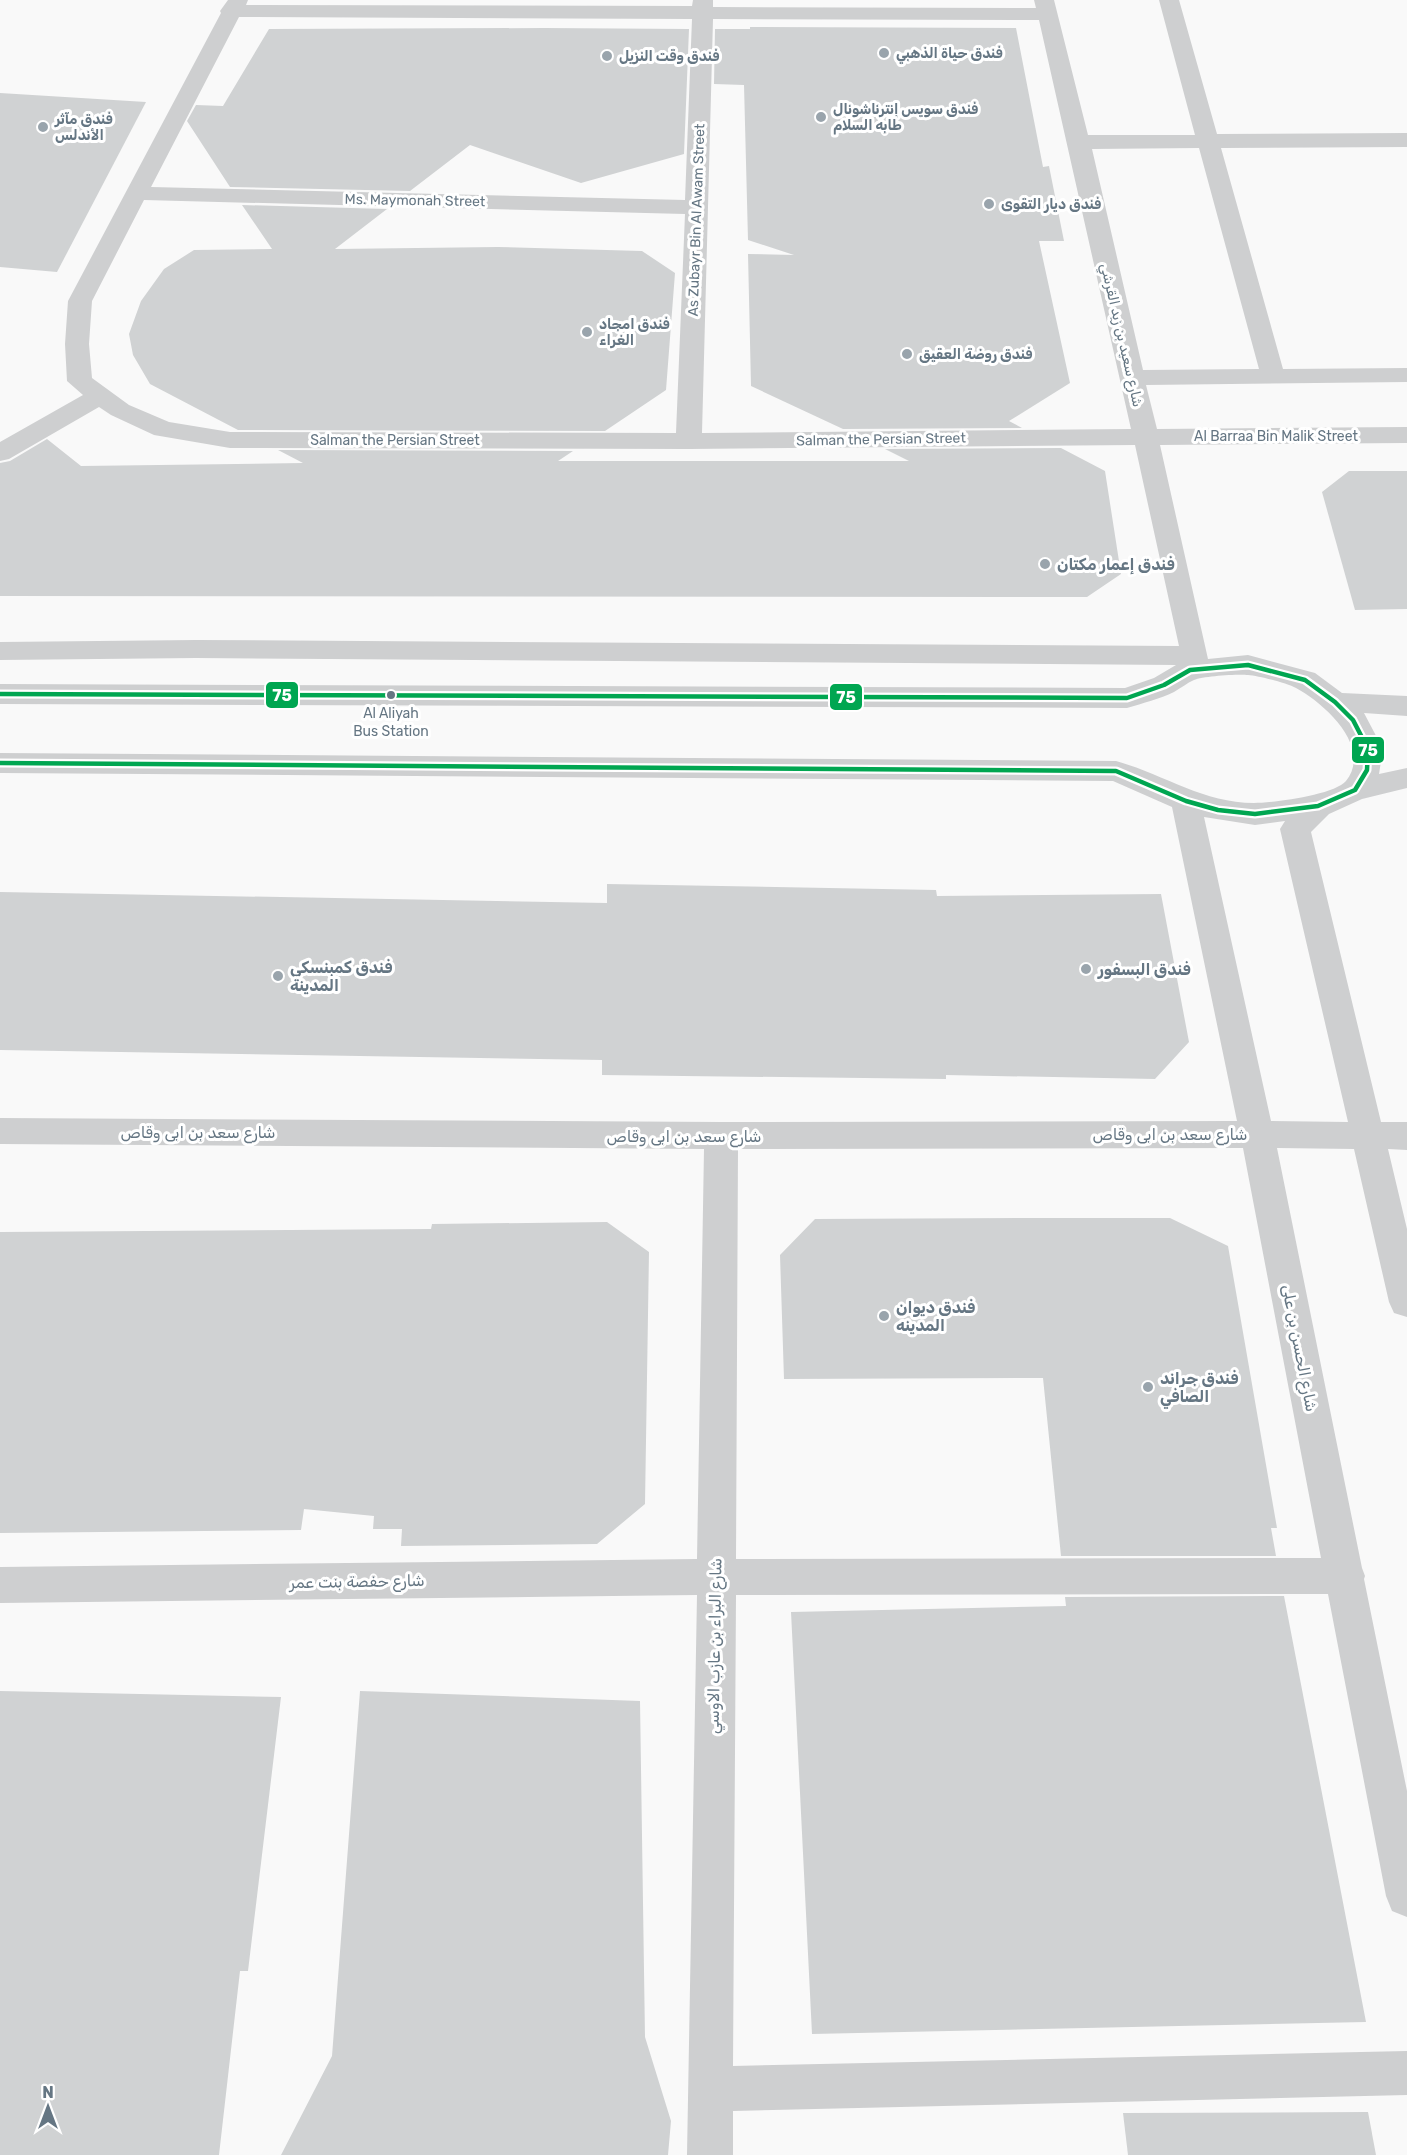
<svg xmlns="http://www.w3.org/2000/svg" width="1407" height="2155" viewBox="0 0 1407 2155" font-family="Rubik,Cairo,sans-serif">
	<rect width="100%" height="100%" fill="#f9f9f9"/>
	<g fill="#d0d2d3">
		<path d="M750 27 1016 28 1043 167 1049 166 1064 241H1039L1070 383 1009 421 1022 428 843 429 751 386 748 254 794 255 748 240 744 85 714 84 715 29H750Z"/>
		<path d="M544 28 689 29 684 154 581 183 470 145 410 191 230 187 187 121 196 105 223 106 269 29Z"/>
		<path d="M0 93 146 102 57 272 0 267Z"/>
		<path d="M242 205 387 209 335 249 498 247 642 251 675 273 666 390 605 431 238 430 150 384 133 355 129 334 141 301 164 269 194 250 272 249Z"/>
		<path d="M47 439 81 466 303 463 278 450 573 451 558 461H909L885 449 1061 448 1105 471 1121 574 1087 597 0 596V463L10 461Z"/>
		<path d="M1349 471H1407V609L1355 610 1322 492Z"/>
		<path d="M607 884 936 890 937 896 1161 894 1189 1042 1155 1079 946 1075V1079L602 1075V1060L0 1050V892L607 903Z"/>
		<path d="M1027 1218H1170L1228 1246 1277 1528H1271L1276 1556H1061L1043 1378 784 1379 780 1255 815 1219Z"/>
		<path d="M607 1222 649 1252 645 1504 597 1544 401 1546 402 1529H373L374 1516 304 1509 301 1530 0 1533V1232L431 1229 432 1224Z"/>
		<path d="M1284 1596 1366 2022 812 2034 791 1612 1066 1606 1065 1597Z"/>
		<path d="M0 1691 281 1697 248 1971H240L219 2155H0Z"/>
		<path d="M360 1691 640 1701 645 2037 671 2121 668 2155H281L332 2056Z"/>
		<path d="M1368 2112 1376 2155H1128L1123 2113Z"/>
	</g>
	<g fill="none" stroke-linecap="round" stroke-linejoin="round">
		<path fill="#cecfd0" fill-rule="evenodd" d="M228 0H248L246 5 692 6 693 0H713V7L1036 8 1034 0H1054L1088 135H1195L1159 0H1179L1217 134 1407 133V147L1221 148 1283 369 1407 368V382L1146 385 1157 429 1407 427V443L1160 445 1208 659 1248 655 1315 673 1342 693 1407 696V716L1364 713 1383 749 1379 774 1407 768V788L1362 799 1329 814 1311 832 1381 1122H1407V1150L1388 1149 1407 1229V1317L1394 1313 1389 1302 1354 1149 1277 1148 1362 1568 1365 1576 1364 1579 1407 1791V1917L1392 1911 1386 1896 1328 1594 736 1595 733 2066 1407 2051V2095L733 2111V2155H687L697 1595 0 1603V1567L697 1559 704 1149 0 1144V1118L721 1122 1237 1121 1172 807 1113 781 0 773V753L1116 761C1163 774 1203 803 1254 803 1273 803 1334 795 1346 781 1373 747 1324 703 1296 688 1287 683 1259 676 1248 675 1238 674 1203 676 1194 680 1187 683 1181 688 1174 692 1160 699 1143 703 1127 708L0 704V684L1125 688 1154 678 1176 665 196 658 0 660V642L196 640 1179 646 1135 445 689 449 230 448 154 435 111 415 99 407 9 459 0 461V442L83 395 67 381 65 344 68 301 221 13 220 11ZM239 17 692 19 685 200 151 187ZM713 19 1039 20 1131 429 702 433ZM1199 148 1259 369 1143 370 1092 149ZM144 200 685 214 676 433 230 432 169 422 129 405 92 378 89 344 92 301ZM1204 817 1255 825 1285 821 1280 829 1348 1122 1271 1121ZM1243 1148 1321 1558 736 1559 738 1149Z"/>
		<defs>
			<path id="bus-1" d="M0 694 1127 698 1164 685 1190 670 1248 665 1305 680 1335 702 1353 720 1368 749 1367 770 1355 790 1318 806 1255 814 1218 810 1186 801 1116 771 0 763"/>
		</defs>
		<use href="#bus-1" stroke="#fff" stroke-width="9"/>
		<use href="#bus-1" stroke="#00a651" stroke-width="4.5"/>
	</g>
	<g fill="#99a4ac" stroke="#fff" stroke-width="2">
		<circle cx="884" cy="53" r="6"/>
		<circle cx="607" cy="56" r="6"/>
		<circle cx="821" cy="117" r="6"/>
		<circle cx="43" cy="127" r="6"/>
		<circle cx="989" cy="204" r="6"/>
		<circle cx="587" cy="332" r="6"/>
		<circle cx="907" cy="354" r="6"/>
		<circle cx="1045" cy="564" r="6"/>
		<circle cx="1086" cy="969" r="6"/>
		<circle cx="278" cy="976" r="6"/>
		<circle cx="884" cy="1316" r="6"/>
		<circle cx="1148" cy="1387" r="6"/>
	</g>
	<circle fill="#657683" stroke="#fff" stroke-width="2" cx="391" cy="695" r="5"/>
	<g text-anchor="middle" stroke-width="6" stroke-linejoin="round" paint-order="stroke">
		<g font-size="14" font-weight="bold" fill="#657683" stroke="#fff" text-anchor="start">
			<text x="896" y="58">فندق حياة الذهبي</text>
			<text x="619" y="61">فندق وقت النزيل</text>
			<text x="833" y="114">فندق سويس إنترناشونال<tspan x="833" dy="16">طابه السلام</tspan></text>
			<text x="55" y="124">فندق مآثر<tspan x="55" dy="16">الأندلس</tspan></text>
			<text x="1001" y="209">فندق ديار التقوى</text>
			<text x="599" y="329">فندق امجاد<tspan x="599" dy="16">الغراء</tspan></text>
			<text x="919" y="359">فندق روضة العقيق</text>
		</g>
		<g font-size="14" fill="#657683" stroke="#fff">
			<text transform="translate(415 200) rotate(1)" y="5">Ms. Maymonah Street</text>
			<text transform="translate(696 220) rotate(-88)" y="5">As Zubayr Bin Al Awam Street</text>
			<text transform="translate(1122 335) rotate(77)" y="5">شارع سعيد بن زيد القرشي</text>
			<text x="1276" y="441">Al Barraa Bin Malik Street</text>
			<text transform="translate(881 439) rotate(-1)" y="5">Salman the Persian Street</text>
			<text x="395" y="445">Salman the Persian Street</text>
		</g>
		<g font-size="14" fill="#657683" stroke="#fff">
			<text x="391" y="718">Al Aliyah<tspan x="391" dy="18">Bus Station</tspan></text>
		</g>
		<g font-size="16" font-weight="bold" fill="#657683" stroke="#fff" text-anchor="start">
			<text x="1057" y="570">فندق إعمار مكتان</text>
			<text x="290" y="973">فندق كمبنسكي<tspan x="290" dy="18">المدينة</tspan></text>
			<text x="1098" y="975">فندق البسفور</text>
			<text x="896" y="1313">فندق ديوان<tspan x="896" dy="18">المدينه</tspan></text>
			<text x="1160" y="1384">فندق جراند<tspan x="1160" dy="18">الصافي</tspan></text>
		</g>
		<g font-size="16" fill="#657683" stroke="#fff">
			<text x="198" y="1138">شارع سعد بن ابى وقاص</text>
			<text x="1170" y="1140">شارع سعد بن ابى وقاص</text>
			<text x="684" y="1142">شارع سعد بن ابى وقاص</text>
			<text transform="translate(1300 1348) rotate(79)" y="6">شارع الحسن بن على</text>
			<text transform="translate(357 1581) rotate(-1)" y="6">شارع حفصة بنت عمر</text>
			<text transform="translate(714 1646) rotate(-89)" y="6">شارع البراء بن عازب الاوسي</text>
		</g>
	</g>
	<g stroke="#fff" stroke-width="2">
		<rect x="265" y="681" width="34" height="28" rx="6" fill="#00a651"/>
		<rect x="829" y="683" width="34" height="28" rx="6" fill="#00a651"/>
		<rect x="1351" y="736" width="34" height="28" rx="6" fill="#00a651"/>
	</g>
	<g font-size="16" text-anchor="middle" font-weight="bold" fill="#fff">
		<text x="282" y="701">75</text>
		<text x="846" y="703">75</text>
		<text x="1368" y="756">75</text>
	</g>
	<g transform="translate(48 2107)" stroke="#ffffff" stroke-width="4.5" paint-order="stroke">
	<path d="M0-4.5L10 22L0 15L-10 22Z" fill="#657683"/>
	<text y="-9" font-size="16" font-weight="bold" text-anchor="middle" fill="#657683">N</text>
	</g>
</svg>
